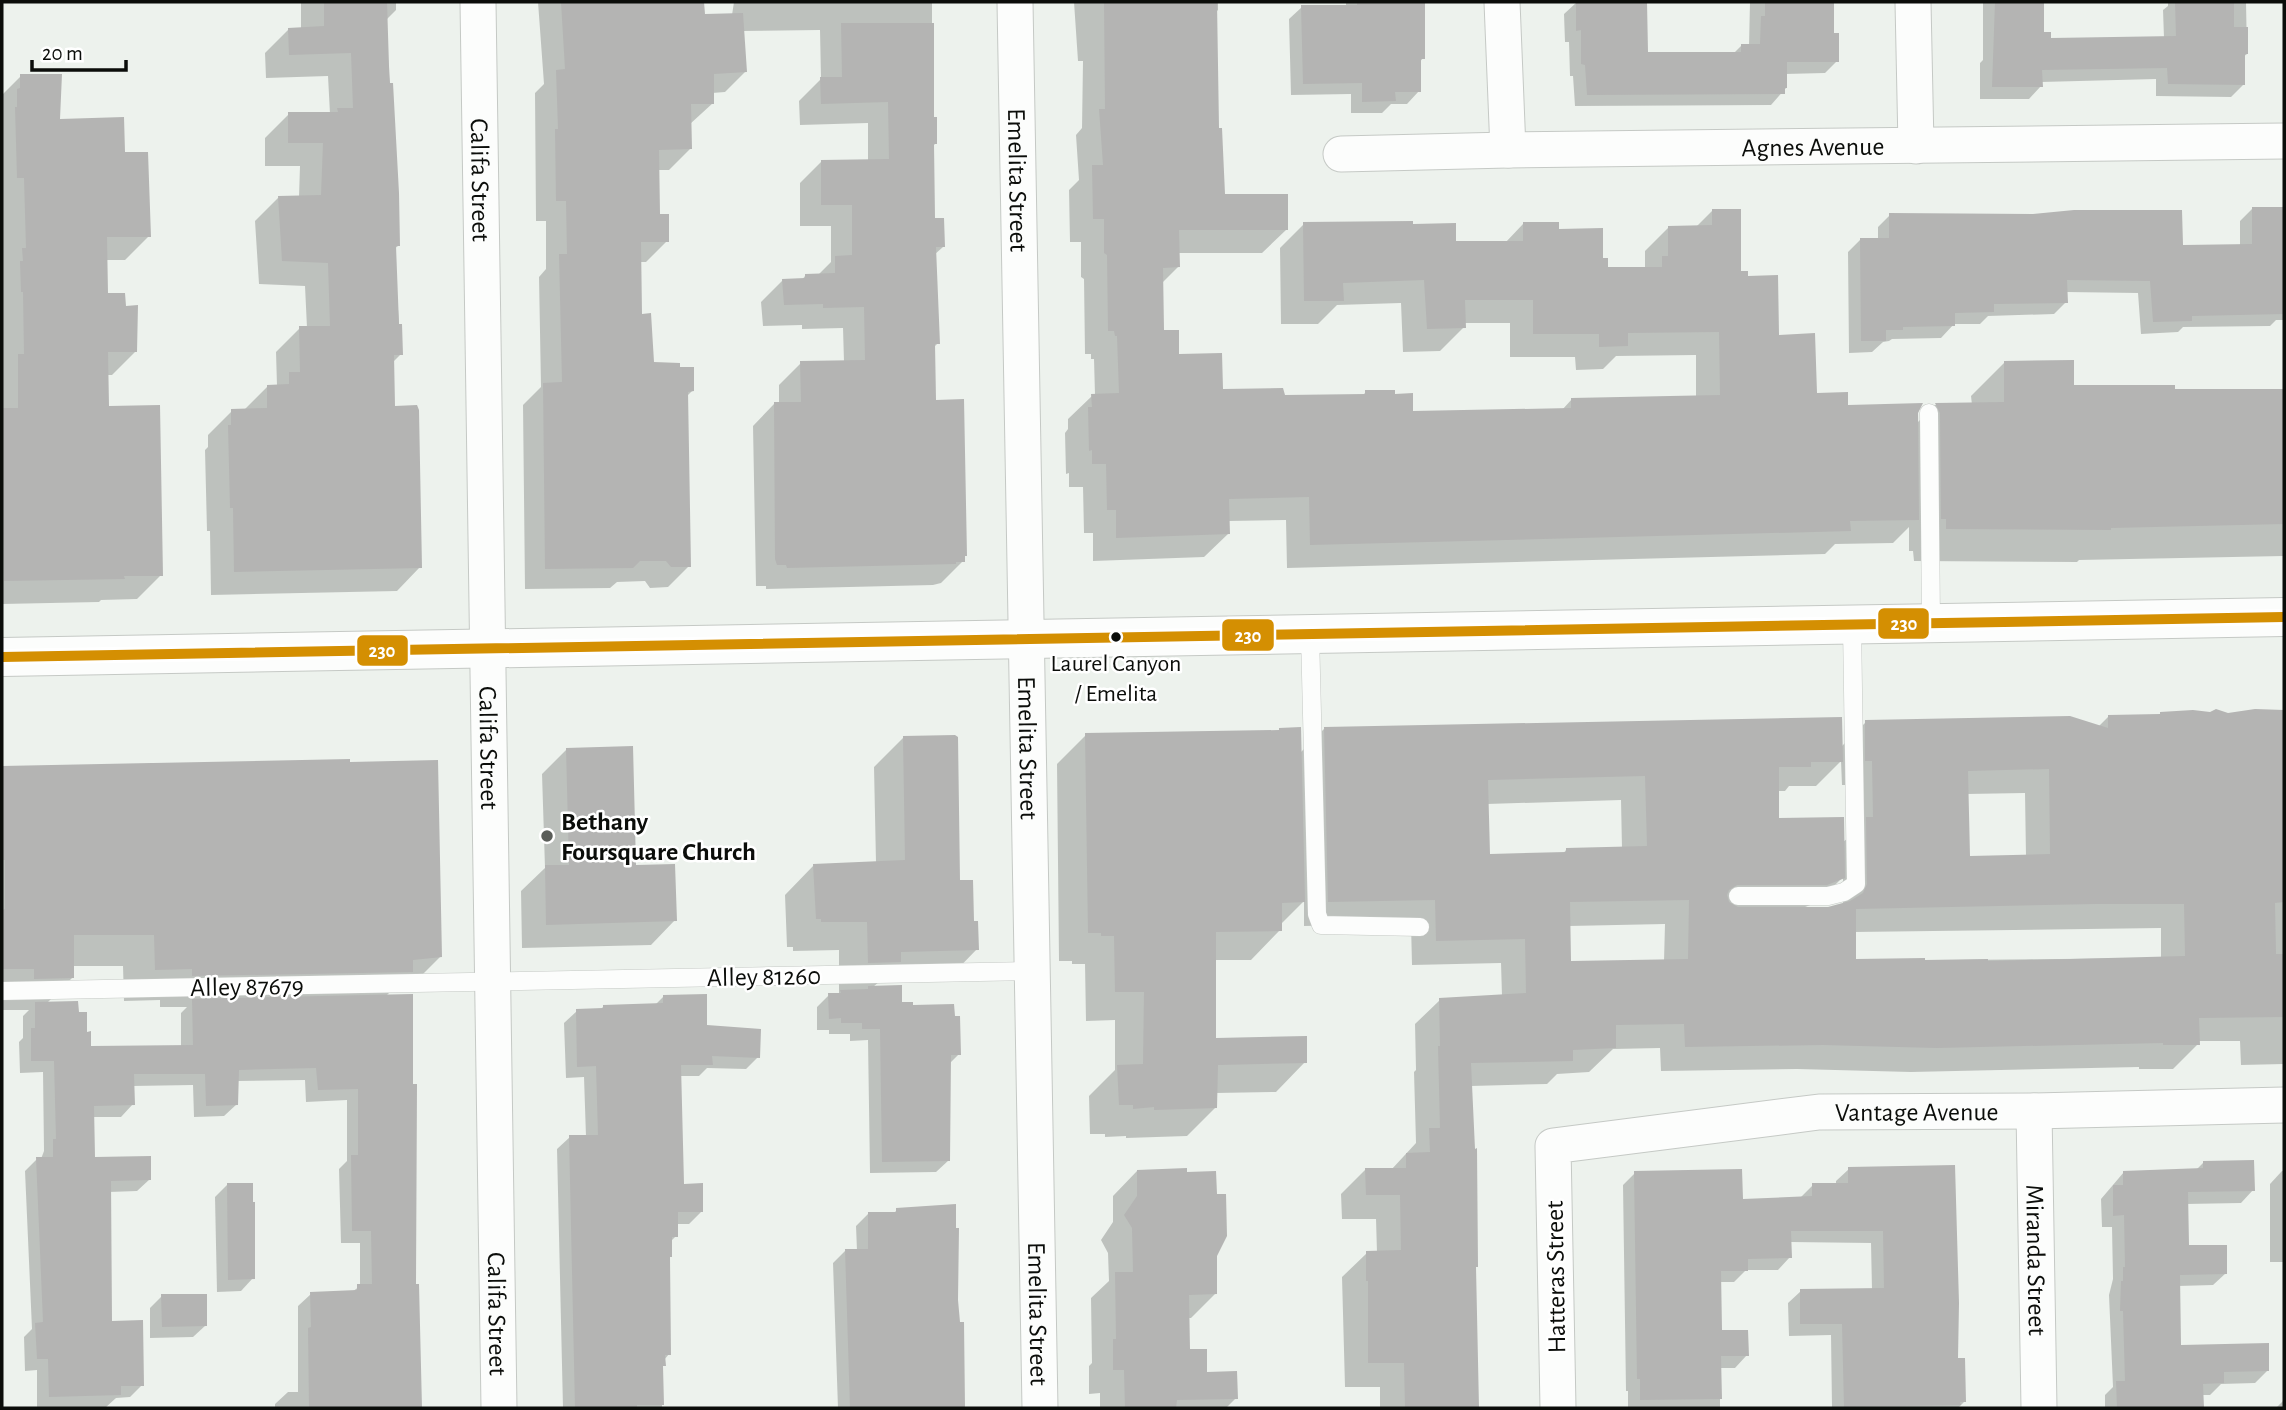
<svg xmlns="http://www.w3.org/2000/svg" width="2286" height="1410" viewBox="0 0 2286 1410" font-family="'Alegreya Sans',sans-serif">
	<rect width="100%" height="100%" fill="#edf2ed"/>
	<g fill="#0003" fill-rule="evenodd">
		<path d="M301 2H396V10L386 20 398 246 394 249 401 354 392 363 394 407 420 567 397 591 211 595 210 531H207L205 450 208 447V435L232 411H243L267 387 277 386 276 352 300 328H307L305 286 259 284 255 221 278 198 299 197 300 166H265V138L289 114H330L328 76 266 78 265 53 289 29H301Z"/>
		<path d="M538 2H625L626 17 732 15 734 2H932V119L936 143 932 147 934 220 943 247 934 255 938 343 933 348 934 401 963 561 941 583 933 585 766 589V586H756L753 426 774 404H779V385L801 363 844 362 843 328 802 329V325L763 326 761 302 783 280H802L805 276 818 275 831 262V226H800V183L821 162 868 161V123L800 125 799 101 821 79 820 30 742 31 746 71 725 92 712 93 713 103 690 124V149L669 170H658L659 216 667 241 646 262H639L640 316 652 364 692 391 687 396 689 566 668 587 650 588 645 581 617 582 610 588 525 589 523 405 541 387 539 277 546 269V221H536L535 93 544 84Z"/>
		<path d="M1074 2H1218V10L1215 13 1217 130 1223 196 1286 230 1262 253H1178V267L1162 283 1163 332 1177 356 1221 391 1284 397 1362 396 1366 392 1393 396 1411 412 1562 410 1572 399 1696 397V355L1616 356 1603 369 1576 370 1575 357H1510V323H1464V327L1440 351 1403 352 1401 303 1337 305 1318 324H1281L1280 248 1304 224 1411 226 1455 243H1505L1523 224 1557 230 1601 260 1607 269H1645V251L1668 228 1696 227 1712 211 1739 273 1777 336 1816 395 1847 407 1916 413V424L1935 405H1972L1971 396 2004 363 2073 387 2173 391H2284V556L2079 560 2077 562 1914 561 1913 551H1909V527L1893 543 1835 544 1825 554 1287 568 1286 520 1228 521V534L1204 557 1093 561V533H1084L1083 487H1069V473L1066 474 1065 433 1068 429V419L1092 396 1095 395 1094 359H1091V354H1085L1084 279 1081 277V242H1070L1069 190 1079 180 1076 135 1082 128 1083 61H1078Z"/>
		<path d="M1346 2H1419L1423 58 1419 63V91L1407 104H1391L1382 113H1351V94L1291 95 1289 19 1302 7H1346Z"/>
		<path d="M1577 2H1645L1646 54H1733L1741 46H1749L1750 2H1832L1833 34 1837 61 1825 73 1785 74 1786 88 1771 105 1575 106 1573 76H1570L1569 42H1565L1564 14Z"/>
		<path d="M1983 2H2042L2043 33 2049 40 2164 38 2163 10 2168 6V2H2246L2247 54 2243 57V85L2231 97 2156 96V79L2041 82V86L2029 99H1980V63L1983 60Z"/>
		<path d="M21 76 59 120 123 154 149 236 125 260H106L107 295 124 307 136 351 112 375H107V408L161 575 137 599 101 600 99 602 2 604V95Z"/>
		<path d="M2252 209H2284V320H2276L2270 326 2183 327 2178 332 2141 334 2138 293 2066 292V302L2054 314 1988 316 1980 324H1954L1941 338 1892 339 1889 341 1883 342 1872 352 1849 353 1848 252 1860 240H1878V227L1890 215 2181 247 2240 246V221Z"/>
		<path d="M2284 710V1064L2241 1065 2240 1041H2198V1044L2173 1069H2139V1067L1911 1072 1797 1069 1661 1071 1660 1048 1613 1049 1589 1072 1557 1074 1547 1084 1471 1086 1478 1408H1380V1387H1345L1342 1277 1367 1253H1377L1376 1219H1342L1341 1194 1366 1169 1391 1170 1416 1143 1414 1072 1416 1070 1415 1024 1440 1000 1502 996 1501 963 1412 965 1411 924 1304 926V901L1280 925V930L1251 960H1214V1040L1305 1062 1276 1092 1216 1093V1107L1187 1136 1126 1138V1136L1105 1137V1134H1090L1089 1096 1115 1070V1020L1086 1021 1085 964H1072V961H1059L1057 764 1086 735 1300 753 1324 729 1841 747 1866 722 2098 727 2108 717 2228 715 2255 711ZM1841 761 1842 785H1848L1849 837 1842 843 1778 820 1777 791H1785L1789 786H1816ZM2025 793 2026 857 1968 858 1967 794ZM1621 800 1622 849 1566 850 1563 854 1488 856 1487 804ZM1843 877V905L1828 909H1800L1818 902ZM1665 924 1664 961 1570 963 1569 926ZM2161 928V958L1855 961 1854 932Z"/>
		<path d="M903 738 958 882 972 923 977 949 948 979 880 981 873 987 901 1004 959 1054 949 1064V1160L936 1172 870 1173 868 1040 850 1041V1034H829V1030H817V1007L829 995 839 993V950L793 951V947H787L785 895 814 865 876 863 874 767Z"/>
		<path d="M567 749 635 867 675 920 651 945 522 948 521 891 545 868 542 774Z"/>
		<path d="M170 766 440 957 408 989 392 990 385 997 414 1286H418L421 1408H275V1404L288 1392H298V1306L311 1294 352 1292 360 1286V1243H341L339 1169 347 1161V1100L306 1102 305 1080 237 1081V1104L224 1116 194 1117 193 1085 132 1086 133 1104 121 1117H93L94 1159 150 1179 137 1191 109 1192 110 1323 142 1385 130 1397 116 1398 105 1408H37V1370L25 1371 24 1337 32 1329 25 1171 37 1159H41L44 1151 43 1072 20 1073 19 1042 23 1038V1016L29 1010H3L2 768ZM72 966H123L124 1001 160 1000V1007H187L181 1013V1047H90L77 1014 47 1003 73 977Z"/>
		<path d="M664 996 706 1027 758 1057 746 1069 707 1068 699 1076H680L682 1185 701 1212 689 1224H676V1236L670 1242 669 1354 664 1360 662 1367V1408H563L557 1149 570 1137H586L584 1077 566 1078 564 1023 577 1011 600 1010 604 1006 655 1005Z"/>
		<path d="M2203 1163 2253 1190 2241 1203 2186 1204 2187 1247 2226 1273 2213 1285 2178 1286 2179 1347 2268 1370 2255 1383 2221 1384 2210 1395H2202V1408H2105V1395L2113 1387 2109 1295 2113 1279 2112 1227H2102L2101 1199 2124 1172 2196 1170Z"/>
		<path d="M1849 1169 1956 1360 1964 1402 1958 1408H1832L1831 1335 1789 1336 1788 1303 1801 1291 1872 1290 1871 1243 1790 1242V1257L1778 1270H1746L1734 1282H1719L1720 1332 1747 1355 1735 1368H1720V1408H1628V1391H1626L1623 1185 1635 1173 1741 1201 1801 1197 1813 1185H1836V1181Z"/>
		<path d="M1137 1171 1215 1256V1294L1191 1318H1188V1351L1206 1373 1236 1398 1226 1408H1100V1393L1089 1394V1366L1092 1363 1091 1298 1109 1281 1108 1253 1101 1240 1113 1222V1196Z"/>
		<path d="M2282 1171H2284V1262H2270V1184Z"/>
		<path d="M227 1185 253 1278 241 1291 217 1292 215 1197Z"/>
		<path d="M897 1210 956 1300 963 1408H838L833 1263 845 1251H857L856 1226 868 1214H893Z"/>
		<path d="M162 1296 206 1325 193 1337 150 1338V1308Z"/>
		<path d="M2284 1400V1408H2276Z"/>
	</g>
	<g fill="#b4b4b3" fill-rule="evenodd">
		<path d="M324 2H387L389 66 390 83H393L399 193 400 246H396L399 324H402L403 355H394L395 406 417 405 419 410 422 568 234 572 233 508H230L228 425H231V409L267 408V385L289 384V372H300L299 326H330L328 263 282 261 278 196 321 195 323 143H288V112H338L337 108H353L351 53 289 55 288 28 324 26Z"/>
		<path d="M561 2H704L705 14 743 13 747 72 714 74V104H691L692 149 659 150 660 214H669V242H641L642 314 651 313 654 362 680 363V367H694V391L688 392 691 567H671L666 561H640L633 568 545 569 543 383 562 382 559 254H567L566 201H556L555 129H558L556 70 565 69Z"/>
		<path d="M1104 2H1217L1219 128H1222L1225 194H1288V230H1179L1180 267 1163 268 1164 330H1179V354L1222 353 1223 389 1283 388 1285 395 1365 394V390H1395V394L1413 393V411L1571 408V398L1720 395 1719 332 1628 333V346L1599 347V334H1533V300H1465L1466 328 1427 329 1424 280 1343 283 1344 301H1304L1303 222 1413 221V224L1456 223V241H1523V222H1559V229L1603 228V258H1608V267H1662V256H1668V226L1712 225V209H1741V271H1748V276L1778 275 1779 335 1815 333 1817 393 1848 392V405L1923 403 1918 413 1919 520 1850 521 1851 531 1310 545 1309 497 1229 499 1230 534 1116 538V510H1107L1106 464H1092V450L1089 451 1088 407H1092L1091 394 1119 393 1117 336H1115L1114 331H1108L1107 255 1104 253V219H1093L1092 165H1103L1099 109H1105Z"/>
		<path d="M1357 2H1425V59H1421V92H1395L1396 101 1362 102V83L1303 84 1301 5H1357Z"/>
		<path d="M1576 2H1647L1648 52H1741V44H1760L1761 16H1765V2H1834V33H1839V62H1787V88H1785V94L1587 95 1585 65 1581 64V30L1576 31Z"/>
		<path d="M1995 2H2044V32H2051V38L2176 36 2175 2H2234V27H2248V54H2245V85L2168 84 2167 68 2042 70 2043 87H1992Z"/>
		<path d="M841 23H934V117H937V144H934L935 218H944L945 247H936L940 344H935L936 400 964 399 967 556H965V562H956V564L787 568 786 565H777L775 559 774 402H801L800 361 865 360 864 307 823 308V304L784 305 782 279 805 278V274L835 273V256L852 255V205H821V160L889 159 888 102 821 104 820 77H842Z"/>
		<path d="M20 74H62L60 119 124 117 125 152H148L151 237H107L108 293H125L126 306 138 305 137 352H108L109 406 160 405 163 576H124L125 579 4 581 2 408H18V354H24L23 292H21L20 261H23L22 248H26L24 178H17L15 107H17V89L20 88Z"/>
		<path d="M2252 207H2284V314L2192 316V321L2153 322 2150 281 2067 280 2068 303 1994 304V312L1955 313V326L1903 327V330H1886V341H1861L1860 238H1889V213L2033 214 2074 210H2182L2183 245 2252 244Z"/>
		<path d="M2074 360V385H2175V389H2284V524L2111 528V530L1946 529V519H1941L1940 413 1935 403 2004 402V361Z"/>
		<path d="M2216 709 2228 713 2255 709 2284 710V902L2275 903 2276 954H2284V1017L2199 1018 2200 1045H2163V1043L1937 1048 1823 1045 1685 1047 1684 1024 1616 1025V1048L1573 1050V1061L1471 1063 1475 1149 1477 1148 1478 1267H1476L1479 1408H1405L1404 1363H1368V1281H1366V1251L1401 1250 1400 1195H1366L1365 1168H1406V1153L1430 1152 1429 1128H1440L1438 1046H1440L1439 998 1526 993 1525 939 1436 941 1435 900 1328 902 1324 727 1842 717 1843 762H1811V767H1779V818L1844 817 1845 878 1827 885H1737L1729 890 1727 895 1729 902 1738 907H1828L1850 901 1863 893 1867 884 1866 817H1873L1872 761H1865V720L2070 716 2108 728V715L2160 714V712L2193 710 2210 712ZM2049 769 2050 854 1970 856 1968 771ZM1645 776 1647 846 1566 848V852L1490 854 1488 780ZM1689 900 1688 959 1571 961 1570 902ZM2096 904H2184L2185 956 1988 961V959L1925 960V958L1856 959V909Z"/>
		<path d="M1301 727 1305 902 1282 903V931L1216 932V1038L1307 1036V1063L1218 1065 1217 1108 1154 1110V1107L1133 1109V1105H1119L1117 1065 1143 1064 1144 992H1115L1114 936H1101V933H1088L1085 733 1279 730V728Z"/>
		<path d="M955 735 958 737 960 880H973L974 921H978L979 950 901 952V962L868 963 867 922H821V919H816L813 864 905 860 903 736Z"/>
		<path d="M633 746 636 865 675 864 677 921 546 925 545 865H569L566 748Z"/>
		<path d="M350 759V762L438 760 442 957 413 960V972L192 976V969L155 970 154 935H74V978L34 979V969H2V910L5 909V860H2V766Z"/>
		<path d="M902 985V1002H913V1005L954 1004 955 1016H960L961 1055H951L950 1161 882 1162 880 1029H862V1023H841V1018L829 1019 828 993H841L840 990 868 989V986Z"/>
		<path d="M413 994V1084H417L416 1284H419L422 1408H309L308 1328 311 1327 310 1292 357 1290V1284H372L371 1231H352L351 1155H358V1089L318 1090 316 1068 239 1070 238 1105 206 1106 205 1074H134L135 1105 94 1106 95 1157 151 1156V1180L111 1181 112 1321 143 1320 144 1386H121V1395L49 1397 48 1359H37L35 1323 43 1322 36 1157H53V1139H56L54 1061H31V1028H35V1002L78 1001 79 1012H87V1032L91 1031V1046L193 1045 192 999Z"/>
		<path d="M707 994V1025L761 1029 760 1058 712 1056 713 1065H681L684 1184 703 1183V1212H678V1237H672V1257H670L671 1355H665L666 1366H663L664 1405H637V1408H575L569 1135H598L596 1066 577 1067 576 1009 603 1008V1005L663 1003V995Z"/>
		<path d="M2254 1160 2255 1191 2188 1192 2189 1245H2227V1274L2180 1275 2181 1345 2269 1343V1371L2224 1372V1383L2203 1384 2204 1408H2117L2116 1381H2125L2123 1311H2120L2121 1281H2123V1267H2125L2124 1215 2113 1216V1185H2123V1171L2203 1168V1161Z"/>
		<path d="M1955 1165 1959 1303 1958 1358H1965L1966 1402H1960L1961 1405 1844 1407 1842 1324H1800V1289L1884 1288 1883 1231H1791L1792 1258 1748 1259V1271H1721L1722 1330H1748L1749 1356H1721L1722 1399 1640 1400V1379H1637L1634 1171 1742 1169 1743 1199 1812 1196V1183H1848V1167Z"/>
		<path d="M1187 1168V1172L1216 1171 1217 1194H1226L1227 1236 1217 1256V1294L1189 1295 1190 1349H1207V1372L1237 1371 1238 1399 1177 1400 1176 1408H1125L1124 1370H1113V1339H1116L1115 1272H1133L1132 1228 1124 1215 1137 1196V1170Z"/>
		<path d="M227 1183H253V1202H255V1279L228 1280Z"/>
		<path d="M956 1204V1228H959L958 1300 960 1322H964L965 1408H850L845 1249H868V1212H896V1208Z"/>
		<path d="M161 1294H207V1326L162 1327Z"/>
	</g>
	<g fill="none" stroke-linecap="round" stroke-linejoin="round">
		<defs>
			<g id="lane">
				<path d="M1929 413 1931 623"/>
				<path d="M1310 634 1317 914 1321 925 1420 927"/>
				<path d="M1738 896H1828L1844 892 1856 884 1852 625"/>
				<path d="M2 991 1034 971"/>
			</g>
			<g id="street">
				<path id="s1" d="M478 2 499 1408"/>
				<path id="s2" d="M1015 2 1040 1408"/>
				<path d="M1502 2 1508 150"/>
				<path d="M1913 2 1916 146"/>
				<path id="s3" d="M1341 154 1508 150 2284 141"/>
				<path id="s4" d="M2034 1111 2039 1408"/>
				<path id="s5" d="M1558 1408 1553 1146 1819 1112 2034 1111 2284 1105"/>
			</g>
			<path id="primary" d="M2 657 2284 617"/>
		</defs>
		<use href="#lane" stroke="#c5c9c5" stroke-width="19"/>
		<use href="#street" stroke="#c5c9c5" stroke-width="37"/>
		<use href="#primary" stroke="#c5c9c5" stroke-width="40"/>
		<use href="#lane" stroke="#fcfdfc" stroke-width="18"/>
		<use href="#street" stroke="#fcfdfc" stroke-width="35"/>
		<use href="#primary" stroke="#fcfdfc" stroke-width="38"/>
		<defs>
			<path id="bus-1" d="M2 657 2284 617"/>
		</defs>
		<use href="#bus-1" stroke="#fff" stroke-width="16"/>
		<use href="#bus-1" stroke="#d48f02" stroke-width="10"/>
	</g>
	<circle fill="#0b0d0a" stroke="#fff" stroke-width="2.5" cx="1116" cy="637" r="6"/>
	<circle fill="#5a5d59" stroke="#fff" stroke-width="2.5" cx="547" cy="836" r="7"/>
	<g text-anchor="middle" stroke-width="5" stroke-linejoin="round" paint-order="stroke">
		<g font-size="24" fill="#0b0d0a" stroke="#fff">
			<text x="1116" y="671">Laurel Canyon<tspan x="1116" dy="30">/ Emelita</tspan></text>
		</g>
		<g font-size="26" fill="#0b0d0a" stroke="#fff">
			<text dy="9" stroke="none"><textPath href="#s3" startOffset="472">Agnes Avenue</textPath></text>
			<text dy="9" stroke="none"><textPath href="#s1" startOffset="178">Califa Street</textPath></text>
			<text dy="9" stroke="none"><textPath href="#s2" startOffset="178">Emelita Street</textPath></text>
			<text dy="9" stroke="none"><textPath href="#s1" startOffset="746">Califa Street</textPath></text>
			<text dy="9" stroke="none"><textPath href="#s2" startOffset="746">Emelita Street</textPath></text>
			<text transform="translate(764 976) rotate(-1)" y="9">Alley 81260</text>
			<text transform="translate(247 986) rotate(-1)" y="9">Alley 87679</text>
			<text dy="9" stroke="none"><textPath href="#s5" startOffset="628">Vantage Avenue</textPath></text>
			<text dy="9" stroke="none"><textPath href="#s4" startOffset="149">Miranda Street</textPath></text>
			<text transform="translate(1555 1277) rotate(-91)" y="9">Hatteras Street</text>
			<text dy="9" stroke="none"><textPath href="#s1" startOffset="1312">Califa Street</textPath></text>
			<text dy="9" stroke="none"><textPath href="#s2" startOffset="1312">Emelita Street</textPath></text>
		</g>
		<g font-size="26" font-weight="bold" fill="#0b0d0a" stroke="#fff" text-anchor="start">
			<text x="561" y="830">Bethany<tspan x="561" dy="30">Foursquare Church</tspan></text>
		</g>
	</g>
	<g stroke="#fff" stroke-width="2.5">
		<rect x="1877" y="607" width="53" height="33" rx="7" fill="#d48f02"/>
		<rect x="1221" y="618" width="54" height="34" rx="7" fill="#d48f02"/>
		<rect x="356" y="634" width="53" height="33" rx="7" fill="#d48f02"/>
	</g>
	<g font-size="19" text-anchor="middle" font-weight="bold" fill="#fff">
		<text x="1904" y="630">230</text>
		<text x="1248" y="642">230</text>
		<text x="382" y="657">230</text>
	</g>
	<rect width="2286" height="1410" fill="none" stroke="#0b0d0a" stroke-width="7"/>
	<path d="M32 60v10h94v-10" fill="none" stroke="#0b0d0a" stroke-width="3.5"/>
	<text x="42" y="60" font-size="21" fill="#0b0d0a" stroke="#ffffff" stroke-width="5" paint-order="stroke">20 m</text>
</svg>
